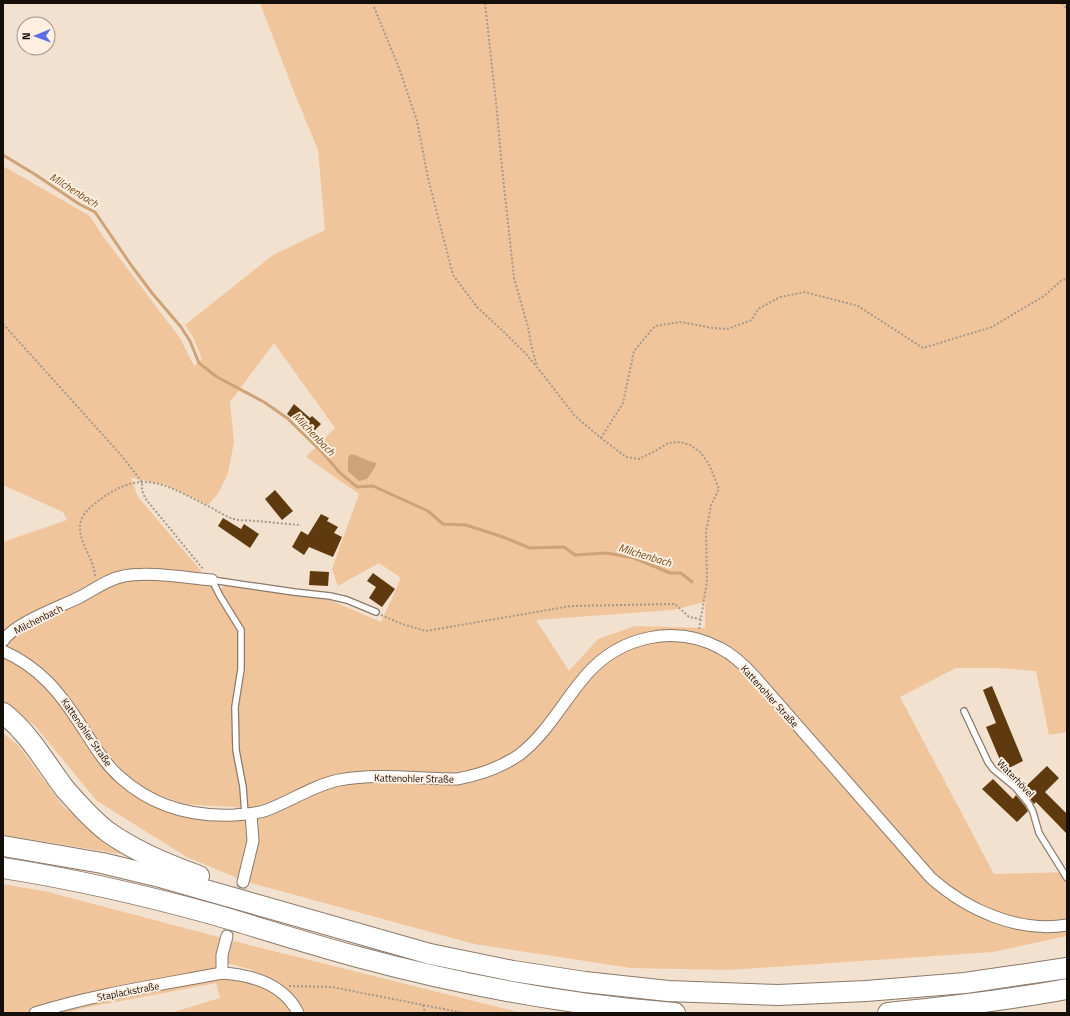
<svg xmlns="http://www.w3.org/2000/svg" width="1070" height="1016" viewBox="0 0 1070 1016" font-family="'Titillium Web',sans-serif">
	<rect width="100%" height="100%" fill="#f3e1cf"/>
	<g fill="#f0c59b" fill-rule="evenodd">
		<path d="M260 3H1067V732L1049 735 1036 671 997 668H956L900 697 994 874 1067 872V936L993 952 729 970 631 968 474 944 244 881 187 857 97 801 35 726 3 703V651C39 668 60 692 81 725 87 735 92 745 99 754 134 800 180 818 237 815V807L195 805 181 803 136 786 110 756 76 714 49 677 21 653 10 649C8 643 8 640 12 635 23 622 53 613 69 605 88 597 105 581 126 578 144 575 163 579 181 580 191 581 201 580 211 579L217 598 238 631V669L233 707V754L238 750 237 707 243 630 222 595 221 588 229 583 330 600 381 622 401 578 379 563 338 586 332 569 359 494 306 457 335 428 274 343 230 402 234 442 228 473 218 494 208 505 166 485 131 478 138 497 202 572 183 574 135 572 112 576 99 582 84 592 15 626 3 634V542L67 520 63 512 3 485V166L90 216 102 235 180 338 194 366 202 359 194 339 185 325 273 255 325 230 318 150 294 92ZM705 602V628L635 626 598 639 569 671 536 620 672 610Z"/>
		<path d="M3 733 18 745 64 807 127 855 3 835Z"/>
		<path d="M3 884 48 892 253 946 522 1013H301L296 998 250 969 218 961 216 969 57 1003 24 1013H3Z"/>
		<path d="M222 973 258 979 298 1013H170L220 998 216 983 84 1008 67 1013H35Z"/>
	</g>
	<path fill="#cea378" d="M351 454C360 456 366 461 376 463L375 467 367 479 359 481 348 471V458Z"/>
	<g fill="none" stroke-linecap="round" stroke-linejoin="round">
		<path stroke="#cea378" stroke-width="3" d="M3 155 36 175 79 204 95 212 131 265 152 293 181 327 190 341 199 363 217 377 264 402 287 418 324 454 339 472 357 487 373 486 428 511 443 524 466 525 503 537 530 548 564 547 575 555 607 553 634 558 670 573H681L692 582"/>
	</g>
	<g fill="#5f3a0e">
		<path d="M294 404 310 418 312 416 321 424 313 432 302 422 300 425 287 414Z"/>
		<path d="M275 490 293 511 282 520 265 499Z"/>
		<path d="M321 514 329 518 327 521 338 527 334 533 342 537 333 557 309 547 304 555 292 547 301 531 308 535Z"/>
		<path d="M223 518 241 529 244 524 259 534 250 548 218 526Z"/>
		<path d="M310 571 329 572 328 586 309 585Z"/>
		<path d="M373 573 395 589 382 607 369 598 376 587 367 581Z"/>
		<path d="M992 686 1023 761 1009 768 1004 758 1000 760 986 727 996 723 983 690Z"/>
		<path d="M1047 766 1059 778 1045 792 1067 814V834L1036 802 1034 804 1023 789Z"/>
		<path d="M993 779 1013 799 1016 795 1025 806 1028 811 1017 822 982 789Z"/>
	</g>
	<g fill="none" stroke-linecap="round" stroke-linejoin="round">
		<path stroke="#d2c1b1" stroke-width="11" stroke-dasharray="11 5.5" stroke-linecap="butt" d="M227 936 243 882"/>
		<defs>
			<g id="service">
				<path d="M212 580 220 596 241 630V669L235 707 236 750 243 787 245 814"/>
				<path d="M212 580 294 592 330 596 347 600 376 612"/>
				<path d="M964 711 988 762 993 769 1016 788 1029 804 1033 812 1039 833 1067 878"/>
			</g>
			<g id="minor">
				<path d="M3 641C14 623 60 607 80 597 94 590 107 579 124 576 148 571 187 578 212 580"/>
				<path d="M3 651C41 668 60 693 82 727 94 745 104 763 120 777 152 806 192 817 234 815 245 814 256 814 267 810 291 801 314 785 339 780 378 773 418 779 457 779 479 775 500 768 519 755 547 734 564 700 587 674 621 636 675 624 720 648 734 655 745 666 755 677L931 878C967 910 1018 933 1067 925"/>
				<path d="M243 882 253 841 251 814"/>
				<path d="M222 973V955L227 936"/>
				<path d="M35 1013C96 994 159 985 222 973 251 975 284 984 298 1013"/>
			</g>
			<g id="motorway">
				<path d="M3 713C30 734 45 763 65 789 78 804 92 820 108 832 136 852 168 865 199 876"/>
				<path d="M3 846 102 863 156 876 430 954 513 971 585 982 668 991 778 995 866 991 965 983 1067 968"/>
				<path d="M3 868C74 879 143 895 212 914 261 928 309 944 358 957 462 985 568 1005 675 1013"/>
				<path d="M888 1013C948 1007 1008 1000 1067 989"/>
			</g>
		</defs>
		<use href="#service" stroke="#8a7969" stroke-width="8"/>
		<use href="#minor" stroke="#8a7969" stroke-width="13"/>
		<use href="#motorway" stroke="#8a7969" stroke-width="22"/>
		<g stroke="#a6998b" stroke-width="2" stroke-dasharray="2 2" stroke-linecap="butt">
			<path d="M485 3 497 112 502 168 514 278 528 327 531 344 537 367 575 416 601 438 626 457 639 459 657 450 668 443 680 442 690 445 700 452 709 464 719 489 711 505 706 532 707 581 699 630"/>
			<path d="M1062 3 1067 9"/>
			<path d="M374 7 399 68 417 121 428 178 453 275 477 307 505 333 526 354 536 366"/>
			<path d="M3 324 121 455 142 482V490L145 498 203 569"/>
			<path d="M601 438 623 403 634 351 655 326 680 322 713 328 727 329 752 320 758 309 780 297 805 292 858 306 923 348 992 327 1044 296 1062 280 1067 279"/>
			<path d="M95 576C94 559 80 545 80 527 80 515 91 506 101 499 145 466 170 488 212 508 219 512 227 517 234 519 241 521 249 520 255 521 270 522 286 524 301 525"/>
			<path d="M381 615 402 624 426 631 571 606 675 604 689 617 700 619"/>
			<path d="M289 986 332 987 464 1013"/>
			<path d="M423 1005 425 1013"/>
		</g>
		<use href="#service" stroke="#fff" stroke-width="5.5"/>
		<use href="#minor" stroke="#fff" stroke-width="11"/>
		<use href="#motorway" stroke="#fff" stroke-width="20"/>
	</g>
	<g text-anchor="middle" stroke-width="4" stroke-linejoin="round" paint-order="stroke">
		<g font-size="10" fill="#140e08" stroke="#feefe0">
			<text transform="translate(38 619) rotate(-27)" y="4">Milchenbach</text>
			<text transform="translate(770 696) rotate(48)" y="4">Kattenohler Straße</text>
			<text transform="translate(87 732) rotate(55)" y="4">Kattenohler Straße</text>
			<text transform="translate(414 778) rotate(1)" y="4">Kattenohler Straße</text>
			<text transform="translate(1016 778) rotate(46)" y="4">Waterhövel</text>
			<text transform="translate(128 991) rotate(-11)" y="4">Staplackstraße</text>
		</g>
		<g font-size="11" font-style="italic" fill="#744a18" stroke="#feefe0">
			<text transform="translate(74 190) rotate(32)" y="4">Milchenbach</text>
			<text transform="translate(314 434) rotate(46)" y="4">Milchenbach</text>
			<text transform="translate(645 555) rotate(17)" y="4">Milchenbach</text>
		</g>
	</g>
	<rect width="1070" height="1016" fill="none" stroke="#140e08" stroke-width="8"/>
	<g transform="translate(36 36) rotate(269)"><circle r="19" fill="#feefe0" stroke="#a0958a"/>
	<path d="M0-3L7 15L0 10L-7 15Z" fill="#5b6ee5"/>
	<text y="-6" font-size="11" font-weight="bold" text-anchor="middle" fill="#140e08">N</text>
	</g>
</svg>
